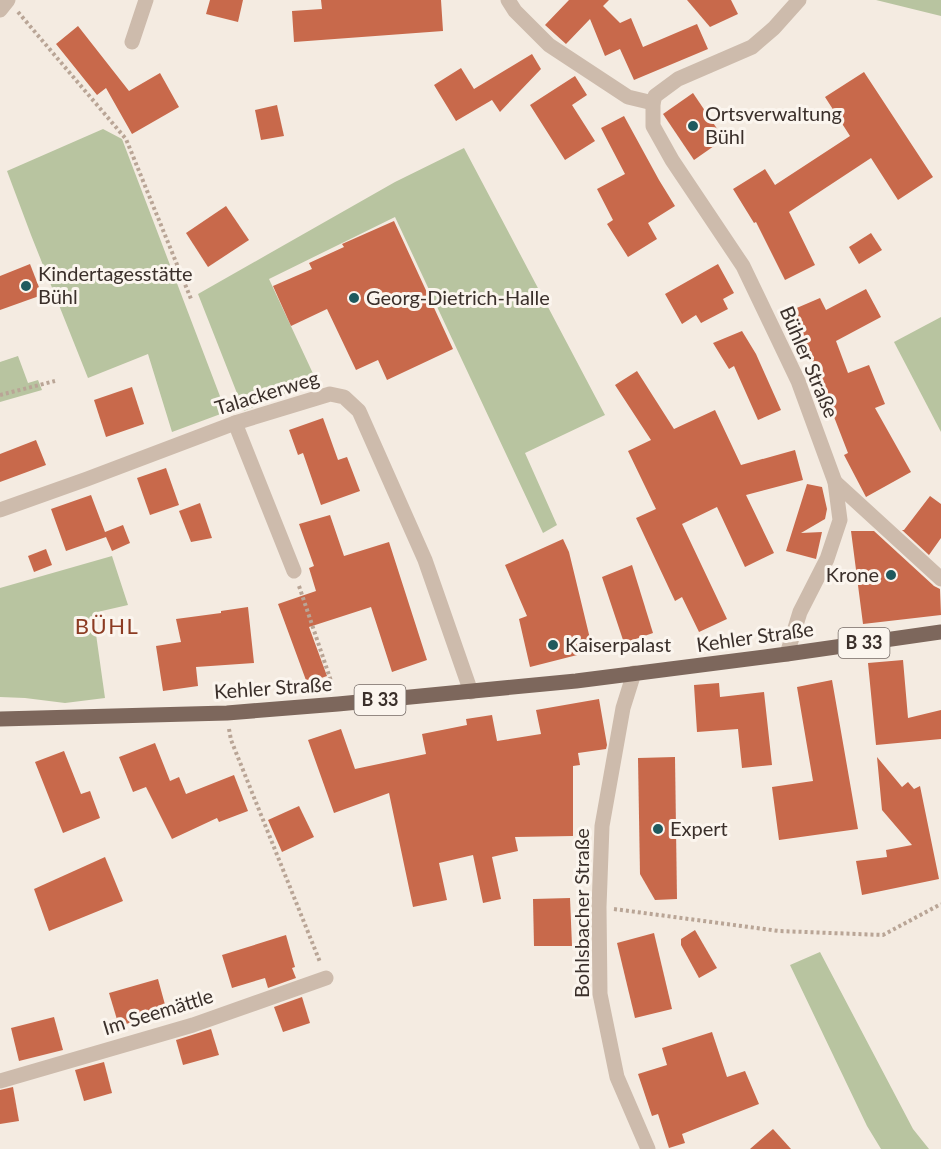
<svg xmlns="http://www.w3.org/2000/svg" width="941" height="1149" viewBox="0 0 941 1149" font-family="Lato,sans-serif">
	<rect width="100%" height="100%" fill="#f4ebe1"/>
	<g fill="#b8c4a0">
		<path d="M876 0H941V16Z"/>
		<path d="M103 129 122 139 226 412 172 432 148 354 88 378 31 235 7 171Z"/>
		<path d="M464 148 605 415 525 453 557 525 543 533 395 217 269 279 316 380 244 411 198 294 395 182Z"/>
		<path d="M941 317V432L894 342Z"/>
		<path d="M18 356 28 383 38 380 42 390 0 402V362Z"/>
		<path d="M112 556 128 605 93 613 105 698 65 703 25 698 0 697V588Z"/>
		<path d="M820 952 913 1129 929 1149H881L867 1126 790 965Z"/>
	</g>
	<g fill="#c8694b">
		<path d="M210 0H243L238 22 206 14Z"/>
		<path d="M321 0H441L443 31 294 42 292 11 322 9Z"/>
		<path d="M569 0H609L603 6 620 23 631 18 643 47 697 24 708 49 634 80 620 49 605 56 590 19 566 44 545 25Z"/>
		<path d="M687 0H731L738 14 710 27Z"/>
		<path d="M78 26 129 91 160 73 179 107 132 134 106 88 97 95 56 44Z"/>
		<path d="M532 54 541 69 500 112 492 100 456 121 434 85 461 68 474 89Z"/>
		<path d="M864 72 933 177 898 200 871 158 789 212 815 265 785 280 756 222 754 223 733 189 765 169 775 185 850 136 825 97Z"/>
		<path d="M575 76 587 95 572 105 595 141 565 160 530 105Z"/>
		<path d="M693 93 724 139 694 160 663 114Z"/>
		<path d="M277 105 284 136 261 140 255 110Z"/>
		<path d="M624 116 659 180 675 206 648 223 657 239 628 257 607 224 613 220 597 189 625 174 601 128Z"/>
		<path d="M226 206 249 240 208 267 186 233Z"/>
		<path d="M394 221 453 349 387 380 378 360 356 370 327 309 291 326 273 286 312 269 309 263 344 247 342 244Z"/>
		<path d="M871 233 882 250 859 264 849 247Z"/>
		<path d="M30 264 42 295 0 310V276Z"/>
		<path d="M718 264 734 293 723 299 728 309 701 323 696 315 682 324 665 294Z"/>
		<path d="M866 289 881 317 836 341 848 373 869 365 885 404 875 408 911 472 866 497 844 455 848 453 805 342 797 346 785 320V313L820 298 826 310Z"/>
		<path d="M742 331 756 354 781 410 758 420 734 366 729 369 713 343Z"/>
		<path d="M637 371 674 429 715 410 741 465 795 450 803 480 746 495 774 553 745 567 717 507 682 524 727 619 699 632 682 597 675 601 636 518 656 509 628 451 651 440 615 385Z"/>
		<path d="M132 387 144 424 106 437 94 400Z"/>
		<path d="M323 418 338 460 347 457 360 491 321 505 303 453 298 455 289 430Z"/>
		<path d="M36 440 46 465 0 482V454Z"/>
		<path d="M166 468 179 505 150 515 137 478Z"/>
		<path d="M807 484 822 487 827 509 825 519 801 533 822 532 816 559 786 551Z"/>
		<path d="M91 495 105 532 123 525 130 543 112 551 106 537 66 551 51 509Z"/>
		<path d="M930 496 941 504V538L929 555 902 530H904Z"/>
		<path d="M200 503 212 538 191 542 179 511Z"/>
		<path d="M330 515 344 556 389 542 427 660 392 672 371 607 309 627 327 676 307 683 278 604 316 591 309 568 314 566 299 524Z"/>
		<path d="M851 531H874L934 586 940 589 941 615 863 624Z"/>
		<path d="M563 539 569 552 593 651 530 667 519 619 527 616 505 565Z"/>
		<path d="M46 549 52 565 34 572 28 556Z"/>
		<path d="M632 565 653 633 624 643 602 577Z"/>
		<path d="M248 607 254 663 196 667 198 686 163 691 156 646 181 642 176 619 221 613V611Z"/>
		<path d="M903 660 908 718 941 710V739L876 745 868 663Z"/>
		<path d="M832 680 858 829 779 840 772 787 813 781 797 687Z"/>
		<path d="M719 683 720 697 764 692 772 765 742 768 738 729 697 732 694 685Z"/>
		<path d="M599 699 607 745 606 749 578 753 580 765 573 766V836L515 837 518 851 492 857 501 899 483 903 473 855 439 863 447 900 413 907 389 793 334 813 308 740 341 729 355 769 426 754 422 734 467 725 466 719 492 715 497 741 541 734 536 710Z"/>
		<path d="M155 743 170 781 179 777 186 794 234 775 248 811 219 822 217 818 172 839 146 787 133 792 119 757Z"/>
		<path d="M64 751 81 794 90 791 100 818 63 833 35 762Z"/>
		<path d="M675 757 677 899 655 900 640 874 638 758Z"/>
		<path d="M877 757 902 787 908 782 914 789 920 786 939 879 862 895 856 861 887 857 886 850 912 845 882 810Z"/>
		<path d="M299 806 314 837 282 852 268 820Z"/>
		<path d="M105 857 123 901 49 931 34 889Z"/>
		<path d="M570 898 572 946H534L533 899Z"/>
		<path d="M695 930 717 968 699 978 681 945V939Z"/>
		<path d="M654 933 672 1009 635 1018 617 943Z"/>
		<path d="M286 935 295 967 292 968 296 978 268 988 265 978 232 988 222 955Z"/>
		<path d="M158 979 167 1012 119 1026 109 993Z"/>
		<path d="M302 997 310 1023 283 1032 274 1007Z"/>
		<path d="M54 1017 63 1050 19 1061 11 1028Z"/>
		<path d="M211 1029 219 1055 183 1065 176 1040Z"/>
		<path d="M712 1032 727 1077 745 1071 759 1104 682 1134 685 1143 669 1148 658 1114 652 1116 638 1074 667 1065 662 1048Z"/>
		<path d="M104 1062 112 1093 84 1101 75 1070Z"/>
		<path d="M13 1087 19 1121 0 1124V1090Z"/>
		<path d="M773 1129 791 1149H750Z"/>
	</g>
	<g fill="none" stroke-linecap="round" stroke-linejoin="round">
		<g stroke="#b9a596" stroke-width="4" stroke-dasharray="3 3" stroke-linecap="butt">
			<path d="M18 12 126 139 191 299"/>
			<path d="M0 395 55 381"/>
			<path d="M299 586 333 687"/>
			<path d="M229 729 231 740 320 962"/>
			<path d="M614 909 779 931 883 935 941 904"/>
		</g>
		<g stroke="#cdbbac" stroke-width="15">
			<path d="M508 0 515 11 549 45 628 97 653 103"/>
			<path d="M0 10 8 0"/>
			<path d="M132 42 146 0"/>
			<path d="M235 423 294 571"/>
			<path d="M835 482 941 579"/>
			<path d="M0 510 87 479 235 423 330 394 344 397 359 411 425 560 471 692"/>
			<path d="M787 654 800 612 827 559 840 520 835 482 798 381 743 266 672 160 653 126V103L655 96 678 79 752 47 774 28 799 0"/>
			<path d="M634 673 623 708 602 826 599 907 600 994 617 1077 648 1149"/>
			<path d="M0 1081 193 1025 326 978"/>
		</g>
		<path stroke="#7d675c" stroke-width="15" d="M0 719 227 713 338 704 576 681 787 654 941 632"/>
	</g>
	<g fill="#1f5a5e" stroke="#fbf5ee" stroke-width="2">
		<circle cx="693" cy="126" r="6"/>
		<circle cx="26" cy="286" r="6"/>
		<circle cx="354" cy="298" r="6"/>
		<circle cx="891" cy="575" r="6"/>
		<circle cx="553" cy="645" r="6"/>
		<circle cx="658" cy="829" r="6"/>
	</g>
	<g text-anchor="middle" stroke-width="6" stroke-linejoin="round" paint-order="stroke">
		<g fill="#fbf5ee" stroke="#756b66" stroke-width="1.5">
			<rect x="838.5" y="628" width="51" height="30" rx="4.5"/>
			<rect x="354.5" y="685" width="51" height="30" rx="4.5"/>
		</g>
		<g font-size="18" font-weight="bold" fill="#3b302b">
			<text x="864" y="649">B 33</text>
			<text x="380" y="706">B 33</text>
		</g>
		<g font-size="20" fill="#3b302b" stroke="#fbf5ee" text-anchor="start">
			<text x="705" y="121">Ortsverwaltung<tspan x="705" dy="23">Bühl</tspan></text>
			<text x="38" y="281">Kindertagesstätte<tspan x="38" dy="23">Bühl</tspan></text>
			<text x="366" y="305">Georg-Dietrich-Halle</text>
			<text x="879" y="582" text-anchor="end">Krone</text>
			<text x="565" y="652">Kaiserpalast</text>
			<text x="670" y="836">Expert</text>
		</g>
		<g font-size="20" fill="#3b302b" stroke="#fbf5ee">
			<text transform="translate(809 362) rotate(67)" y="7">Bühler Straße</text>
			<text transform="translate(267 393) rotate(-17)" y="7">Talackerweg</text>
			<text transform="translate(755 637) rotate(-8)" y="7">Kehler Straße</text>
			<text transform="translate(273 688) rotate(-4)" y="7">Kehler Straße</text>
			<text transform="translate(582 913) rotate(-90)" y="7">Bohlsbacher Straße</text>
			<text transform="translate(158 1012) rotate(-17)" y="7">Im Seemättle</text>
		</g>
		<g font-size="22" letter-spacing="1.5" fill="#8c3b22" stroke="#fbf5ee">
			<text x="107" y="634">BÜHL</text>
		</g>
	</g>
</svg>
